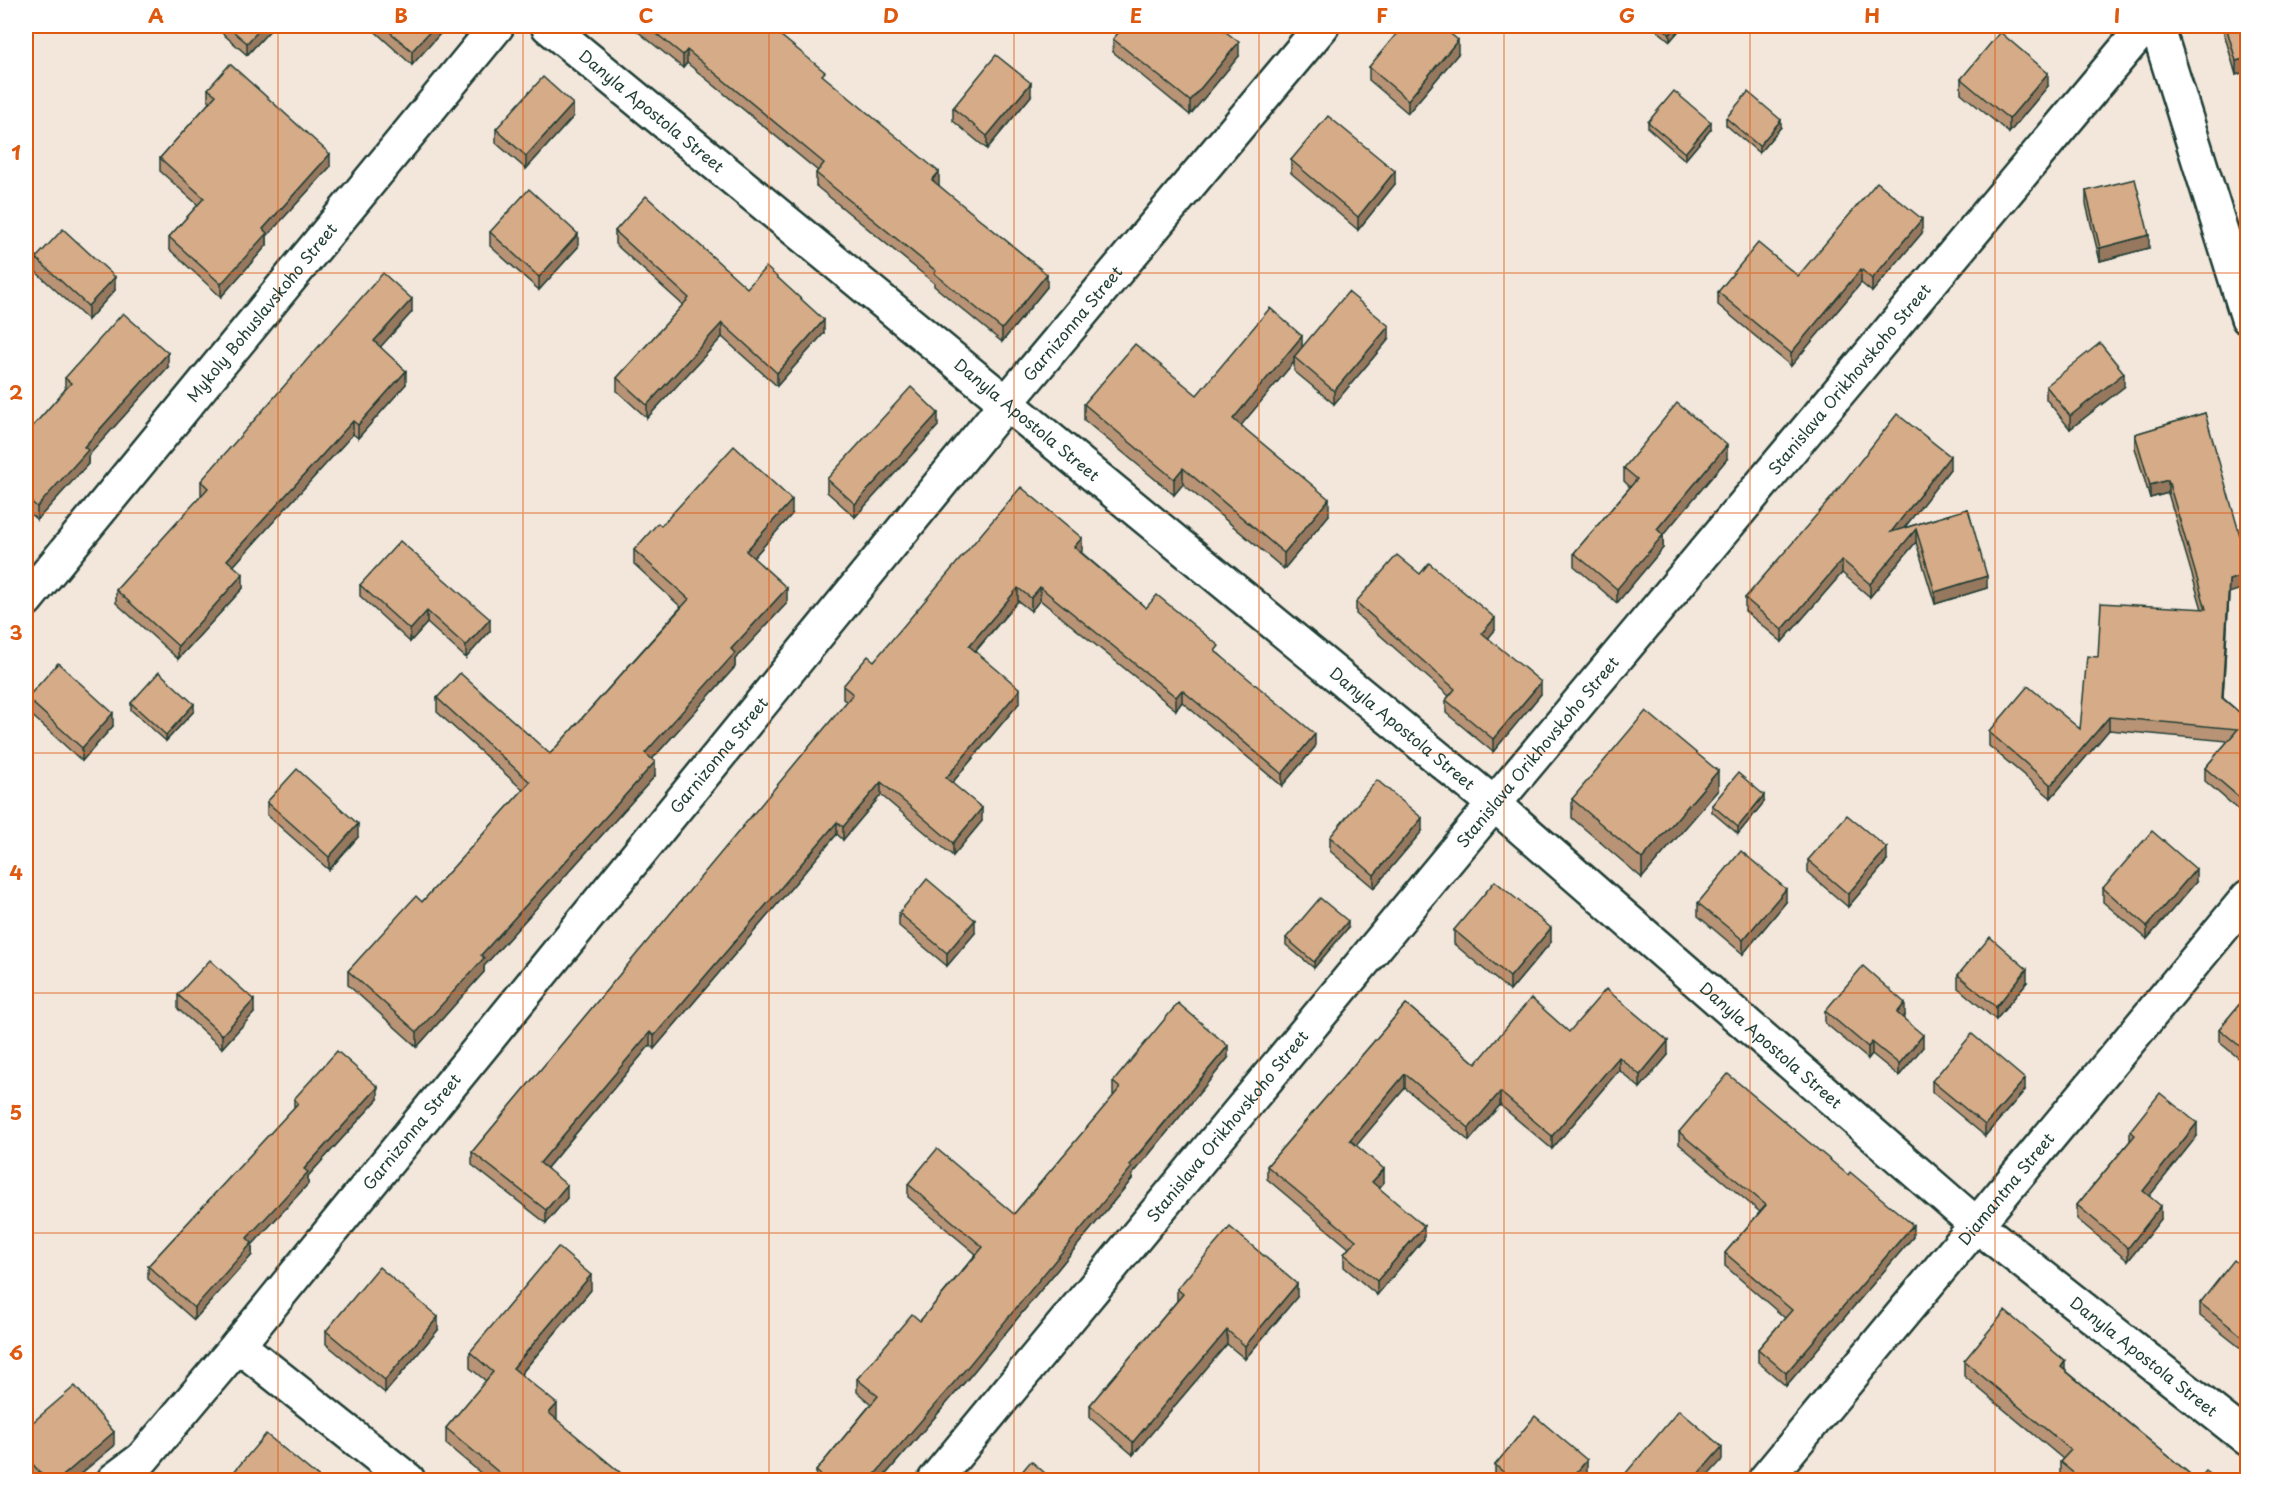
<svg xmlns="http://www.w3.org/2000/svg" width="2273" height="1506" viewBox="0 0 2273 1506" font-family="'Playpen Sans',sans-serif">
	<rect width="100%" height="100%" fill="#f3e6db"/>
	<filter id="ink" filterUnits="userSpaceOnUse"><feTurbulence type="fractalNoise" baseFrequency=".0167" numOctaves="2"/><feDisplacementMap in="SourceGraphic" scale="12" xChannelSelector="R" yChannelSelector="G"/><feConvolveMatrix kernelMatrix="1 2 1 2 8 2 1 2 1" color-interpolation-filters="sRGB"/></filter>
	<g filter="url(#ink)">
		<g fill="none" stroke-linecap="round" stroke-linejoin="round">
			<defs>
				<g id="street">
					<path id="s1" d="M548 26 1494 804 1978 1226 2248 1439"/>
					<path d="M2157 26 2248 318"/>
					<path id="s2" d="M26 600 497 26"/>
					<path d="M238 1345 408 1480"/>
					<path id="s3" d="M114 1480 142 1459 238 1345 1007 402 1322 26"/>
					<path id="s4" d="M935 1480 1494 804 2145 26"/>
				</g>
				<g id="secondary">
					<path id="s5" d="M1765 1480 2248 897"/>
				</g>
			</defs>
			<use href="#street" stroke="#1f3d34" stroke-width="38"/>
			<use href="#secondary" stroke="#1f3d34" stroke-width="38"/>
			<use href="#street" stroke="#fff" stroke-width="33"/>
			<use href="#secondary" stroke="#fff" stroke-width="33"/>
		</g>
		<g fill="#b89374" stroke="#1f3d34" stroke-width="1.5">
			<path d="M214 26H274L247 55Z"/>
			<path d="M369 26H447L412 65Z"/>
			<path d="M631 26H769L1047 287 1002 342 934 286V283L816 186V173L818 171 687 63 683 68Z"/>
			<path d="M1652 26H1683L1670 41Z"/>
			<path d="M2222 26H2247V71L2236 75Z"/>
			<path d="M1113 39 1239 56 1190 115 1113 52Z"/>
			<path d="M1458 54 1408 113 1369 80V67Z"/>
			<path d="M1961 79 2048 86 2009 133 1961 93Z"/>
			<path d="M208 89 330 167 267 236V245L221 297 169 249V237L198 205 160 171V158L210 102 208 101Z"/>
			<path d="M1031 96 987 149 953 121V108Z"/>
			<path d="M573 117 526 169 496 143V129Z"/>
			<path d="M1726 118 1781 127 1759 153 1726 125Z"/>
			<path d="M1648 122 1711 129 1685 160 1648 128Z"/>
			<path d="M1291 160 1395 184 1358 230 1291 173Z"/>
			<path d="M2086 191 2149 248 2100 261 2086 204Z"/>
			<path d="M615 231 747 288 824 333 777 386 722 337 647 418 617 391V378L683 305 615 244Z"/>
			<path d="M490 232 578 247 539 290 490 246Z"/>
			<path d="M1922 233 1872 292 1861 283 1791 366 1718 305V292L1798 276Z"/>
			<path d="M36 258 115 290 88 320 36 272Z"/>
			<path d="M412 312 380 347 406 384 358 438 353 434 233 566 243 588 178 659 116 603V590L202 496 201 494V481Z"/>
			<path d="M1389 339 1334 404 1294 371V362L1241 425 1329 515 1284 569 1183 484 1174 495 1084 420V404L1197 395 1302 348Z"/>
			<path d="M168 367 88 456V464L37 520 26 510V434L65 390V378Z"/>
			<path d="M2046 386 2124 387 2070 429 2046 399Z"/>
			<path d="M2205 413 2229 593 2223 698 2247 719V817L2205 781V768L2228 741 2109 730 2051 798 1989 746V732L2080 729 2098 657 2202 609 2168 493 2150 498 2135 448V434Z"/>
			<path d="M938 426 855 517 827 492V479Z"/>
			<path d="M1727 459 1663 535V548L1617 603 1574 566V553L1630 487 1624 481V468Z"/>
			<path d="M1950 469 1904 528 1968 509 1987 588 1935 604 1916 542 1870 597 1842 573 1782 642 1745 611V598Z"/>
			<path d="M792 514 753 558 787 603 735 659V667L652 759 655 776 484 966V972L417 1047 348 985V971L422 902 523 790 437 712V698L550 754 681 607 634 564V550L661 526Z"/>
			<path d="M1082 551 1081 552 1146 608 1219 654 1315 747 1282 786 1182 702 1176 710 1040 600 1031 611 1018 601 976 651 1020 702 952 783 982 821 953 856 881 795 843 840 837 834 654 1049 650 1045 547 1168 567 1198 546 1223 472 1165V1152L847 702 843 699V686L874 661Z"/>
			<path d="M1420 574 1495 630 1488 638 1541 694 1493 752 1446 713V700L1449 696 1356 614V602Z"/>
			<path d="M360 585 490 631 466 658 427 623 410 642 360 596Z"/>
			<path d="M27 698 113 726 82 761 27 711Z"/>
			<path d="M131 703 194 711 166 741 131 710Z"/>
			<path d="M1718 790 1642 878 1572 818V799Z"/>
			<path d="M267 802 358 837 329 870 267 815Z"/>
			<path d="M1764 802 1738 834 1712 812V805Z"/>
			<path d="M1422 831 1374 888 1330 851V837Z"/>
			<path d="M1808 860 1887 861 1848 907 1808 873Z"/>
			<path d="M2196 882 2147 939 2103 902V888Z"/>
			<path d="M1786 902 1743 954 1698 916V903Z"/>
			<path d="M899 913 975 933 947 966 899 926Z"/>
			<path d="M1348 928 1314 968 1286 945V938Z"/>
			<path d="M1454 930 1551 942 1510 991 1454 944Z"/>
			<path d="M1958 975 2027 982 1996 1020 1958 988Z"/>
			<path d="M178 995 254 1013 222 1048 178 1009Z"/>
			<path d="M2247 995V1065L2219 1042V1029Z"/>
			<path d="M1406 1004 1476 1064 1569 1032 1668 1055 1640 1088 1619 1070 1552 1149 1500 1105 1469 1141 1405 1088 1356 1145 1384 1182 1379 1188 1424 1239 1377 1295 1344 1267V1254L1349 1248 1267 1179V1166Z"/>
			<path d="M1825 1011 1905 1015 1903 1018 1923 1047 1899 1076 1872 1054 1868 1059 1825 1023Z"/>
			<path d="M1228 1058 1132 1175V1179L970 1376 881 1480H816V1471L871 1404 857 1392V1379L920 1321 976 1254 908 1197V1184L1014 1214 1114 1096 1113 1095V1082Z"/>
			<path d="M1932 1081 2025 1090 1985 1136 1932 1092Z"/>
			<path d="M294 1099H378L308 1176V1184L252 1245V1255L194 1320 148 1279V1266L294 1108Z"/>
			<path d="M2130 1131 2197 1136 2149 1196 2161 1219 2128 1261 2077 1219V1205L2130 1141Z"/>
			<path d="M1679 1132 1848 1175 1913 1237 1786 1386 1758 1362V1349L1785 1318 1725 1266V1253L1760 1212 1679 1144Z"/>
			<path d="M2247 1254V1353L2200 1316V1303L2240 1265Z"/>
			<path d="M1177 1289 1297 1297 1245 1359 1227 1344 1133 1455 1090 1418V1405L1177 1301Z"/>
			<path d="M591 1290 521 1374 556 1420 629 1480H489L446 1444V1428L486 1381 470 1368V1352Z"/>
			<path d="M438 1330 385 1393 326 1344V1331Z"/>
			<path d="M1964 1361 2065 1370 2197 1480H2064L2060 1478V1462L2063 1459 1964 1376Z"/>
			<path d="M26 1428 114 1446 73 1480H35L26 1469Z"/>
			<path d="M1495 1465 1587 1474 1581 1480H1497L1495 1478Z"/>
		</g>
		<g fill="#96785e" stroke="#1f3d34" stroke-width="1.5">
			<path d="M263 26H274L247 55V43Z"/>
			<path d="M435 26H447L412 65V51Z"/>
			<path d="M1677 26H1683L1670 41V34Z"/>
			<path d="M1458 40V54L1408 113V100Z"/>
			<path d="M1239 42V56L1190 115V101Z"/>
			<path d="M687 50V63L683 68V55Z"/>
			<path d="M2247 58V71L2236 75V61Z"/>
			<path d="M2048 73V86L2009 133V119Z"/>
			<path d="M1031 83V96L987 149V136Z"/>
			<path d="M573 104V117L526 169V156Z"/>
			<path d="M1781 120V127L1759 153V146Z"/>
			<path d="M1711 122V129L1685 160V153Z"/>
			<path d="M330 154V167L267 236V245L221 297V284L263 229Z"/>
			<path d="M1395 171V184L1358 230V217Z"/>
			<path d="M939 172V185L932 193V180Z"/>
			<path d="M1922 219V233L1872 292V279Z"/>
			<path d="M578 234V247L539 290V277Z"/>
			<path d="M2149 235V248L2100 261V248Z"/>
			<path d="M1861 269V283L1791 366V353Z"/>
			<path d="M1047 274V287L1002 342V329Z"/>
			<path d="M115 277V290L88 320V306Z"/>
			<path d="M412 299V312L374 354V341Z"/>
			<path d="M824 320V333L777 386V373Z"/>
			<path d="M722 323V337L647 418V405Z"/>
			<path d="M1389 326V339L1334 404V391Z"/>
			<path d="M1302 336V352L1294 357V362L1233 435V419Z"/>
			<path d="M168 353V367L88 456V464L37 520V507L84 447Z"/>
			<path d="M406 371V384L358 438V425Z"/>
			<path d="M2124 373V387L2070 429V416Z"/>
			<path d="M938 413V426L855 517V504Z"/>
			<path d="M353 421V434L227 573V560Z"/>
			<path d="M1727 445V459L1663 535V548L1617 603V589L1657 529Z"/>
			<path d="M1950 456V469L1891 545V532Z"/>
			<path d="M1183 468V484L1174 495V479Z"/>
			<path d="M2168 480V493L2150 498V485Z"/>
			<path d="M1329 499V515L1284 569V553Z"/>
			<path d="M792 500V514L746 566V551Z"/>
			<path d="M1916 529V542L1870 597V584Z"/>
			<path d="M1082 538V551L1074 559V547Z"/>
			<path d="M1842 560V573L1782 642V630Z"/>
			<path d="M243 574V588L178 659V646Z"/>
			<path d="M2247 574V587L2229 593 2222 711 2229 580Z"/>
			<path d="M1987 576V588L1935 604V592Z"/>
			<path d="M1040 587V600L1031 611V598Z"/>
			<path d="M787 588V603L735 659V667L645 767V753L731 649Z"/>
			<path d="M1018 588V601L969 658V646Z"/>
			<path d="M427 611V623L410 642V630Z"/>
			<path d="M1495 618V630L1482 646V633Z"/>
			<path d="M490 619V631L466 658V646Z"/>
			<path d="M1541 682V694L1493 752V739Z"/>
			<path d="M1020 689V702L946 790V778Z"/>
			<path d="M1182 690V702L1176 710V697Z"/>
			<path d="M194 704V711L166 741V735Z"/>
			<path d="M113 713V726L82 761V748Z"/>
			<path d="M2109 717V730L2051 798V785Z"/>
			<path d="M1315 734V747L1282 786V774Z"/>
			<path d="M655 762V776L484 966V972L417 1047V1032L481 955Z"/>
			<path d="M1718 771V790L1642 878V859Z"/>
			<path d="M881 782V795L843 840V827Z"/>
			<path d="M1764 795V802L1738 834V827Z"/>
			<path d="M982 808V821L953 856V843Z"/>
			<path d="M1422 818V831L1374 888V875Z"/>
			<path d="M837 822V834L654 1049V1036Z"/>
			<path d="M358 824V837L329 870V857Z"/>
			<path d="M1887 848V861L1848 907V894Z"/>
			<path d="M2196 869V882L2147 939V926Z"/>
			<path d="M1786 889V902L1743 954V940Z"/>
			<path d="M975 920V933L947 966V953Z"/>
			<path d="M1348 921V928L1314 968V962Z"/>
			<path d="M1551 928V942L1510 991V977Z"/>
			<path d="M2027 969V982L1996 1020V1007Z"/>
			<path d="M254 1000V1013L222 1048V1035Z"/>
			<path d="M1905 1003V1015L1897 1025V1013Z"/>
			<path d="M650 1032V1045L540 1176V1163Z"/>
			<path d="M1923 1035V1047L1899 1076V1064Z"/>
			<path d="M1668 1041V1055L1640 1088V1075Z"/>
			<path d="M1872 1042V1054L1868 1059V1047Z"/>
			<path d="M1228 1046V1058L1132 1175V1179L970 1376 881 1480H870Z"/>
			<path d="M1619 1057V1070L1552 1149V1136Z"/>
			<path d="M1405 1074V1088L1350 1153V1140Z"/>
			<path d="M2025 1079V1090L1985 1136V1125Z"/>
			<path d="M378 1087V1099L308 1176V1184L252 1245V1255L194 1320V1308L247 1238 304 1169Z"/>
			<path d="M1500 1092V1105L1469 1141V1128Z"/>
			<path d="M2197 1123V1136L2143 1204V1191Z"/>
			<path d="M1384 1169V1182L1372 1196V1182Z"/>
			<path d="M567 1185V1198L546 1223V1210Z"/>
			<path d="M2161 1206V1219L2128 1261V1248Z"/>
			<path d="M1913 1225V1237L1786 1386V1373Z"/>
			<path d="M1424 1226V1239L1377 1295V1281Z"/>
			<path d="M591 1275V1290L513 1383V1368Z"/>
			<path d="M1297 1284V1297L1245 1359V1346Z"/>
			<path d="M438 1317V1330L385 1393V1380Z"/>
			<path d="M1227 1330V1344L1133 1455V1442Z"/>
			<path d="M2065 1361V1377L2061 1367Z"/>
			<path d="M557 1404V1419L549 1429V1413Z"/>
			<path d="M114 1432V1446L73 1480H58Z"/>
			<path d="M1722 1447V1460L1704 1480H1693Z"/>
			<path d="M1587 1460V1474L1581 1480H1570Z"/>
		</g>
		<g fill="#d6ab87" stroke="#1f3d34" stroke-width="1.5">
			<path d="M227 26H263L247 43Z"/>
			<path d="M383 26H435L412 51Z"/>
			<path d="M647 26H769L825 72 822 75 939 172 932 180 1047 274 1002 329 934 273 936 271 816 173 824 163 687 50 683 55Z"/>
			<path d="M1124 26H1218L1239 42 1190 101 1113 39Z"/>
			<path d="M1403 26H1441L1458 40 1408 100 1369 67Z"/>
			<path d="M1660 26H1677L1670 34Z"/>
			<path d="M2226 26H2247V58L2236 61Z"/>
			<path d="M2000 32 2048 73 2009 119 1961 79Z"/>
			<path d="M996 55 1031 83 987 136 953 108Z"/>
			<path d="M230 64 330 154 263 229 267 233 221 284 169 237 204 198 160 158 216 95 208 89Z"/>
			<path d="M543 77 573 104 526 156 496 129Z"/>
			<path d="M1674 91 1711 122 1685 153 1648 122Z"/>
			<path d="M1748 92 1781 120 1759 146 1726 118Z"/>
			<path d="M1328 116 1395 171 1358 217 1291 160Z"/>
			<path d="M2135 179 2149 235 2100 248 2086 191Z"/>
			<path d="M1877 182 1922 219 1872 279 1861 269 1791 353 1718 292 1758 243 1798 276Z"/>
			<path d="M529 189 578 234 539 277 490 232Z"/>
			<path d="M646 196 747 288 766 267 824 320 777 373 722 323 647 405 617 378 689 298 615 231Z"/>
			<path d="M63 229 115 277 88 306 36 258Z"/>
			<path d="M383 273 412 299 374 341 406 371 358 425 353 421 227 560 243 574 178 646 116 590 208 488 201 481Z"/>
			<path d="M1348 292 1389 326 1334 391 1294 357Z"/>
			<path d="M1270 308 1302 336 1233 419 1329 499 1284 553 1183 468 1174 479 1084 404 1135 344 1197 395Z"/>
			<path d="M123 313 168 353 84 447 88 450 37 507 26 497V434L71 383 65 378Z"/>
			<path d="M2100 343 2124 373 2070 416 2046 386Z"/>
			<path d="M911 387 938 413 855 504 827 479Z"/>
			<path d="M1677 403 1727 445 1657 529 1663 535 1617 589 1574 553 1637 479 1624 468Z"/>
			<path d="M2205 413 2247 560V574L2229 580 2222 698 2247 719V804L2205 768 2238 729 2109 717 2051 785 1989 732 2028 686 2080 729 2087 656 2098 657 2101 603 2206 609 2168 480 2150 485 2135 434Z"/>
			<path d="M1897 414 1950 456 1891 532 1968 509 1987 576 1935 592 1916 529 1870 584 1842 560 1782 630 1745 598 1832 497Z"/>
			<path d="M734 446 792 500 746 551 787 588 731 649 735 653 645 753 655 762 481 955 484 958 417 1032 348 971 416 896 422 902 530 782 437 698 460 673 550 754 689 599 634 550 658 523 661 526Z"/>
			<path d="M1021 487 1082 538 1074 547 1146 608 1157 595 1219 646 1215 651 1315 734 1282 774 1182 690 1176 697 1040 587 1031 598 1018 588 969 646 1020 689 946 778 982 808 953 843 881 782 843 827 837 822 654 1036 650 1032 540 1163 567 1185 546 1210 472 1152 853 694 843 686 868 656 874 661Z"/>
			<path d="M400 541 490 619 466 646 427 611 410 630 360 585Z"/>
			<path d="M1397 555 1420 574 1429 563 1495 618 1482 633 1541 682 1493 739 1446 700 1455 689 1356 602Z"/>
			<path d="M58 663 113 713 82 748 27 698Z"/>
			<path d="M159 672 194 704 166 735 131 703Z"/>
			<path d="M1646 711 1718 771 1642 859 1572 799Z"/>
			<path d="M297 769 358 824 329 857 267 802Z"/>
			<path d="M1738 773 1764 795 1738 827 1712 805Z"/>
			<path d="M1377 780 1422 818 1374 875 1330 837Z"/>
			<path d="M1847 815 1887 848 1848 894 1808 860Z"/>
			<path d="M2152 831 2196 869 2147 926 2103 888Z"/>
			<path d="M1741 851 1786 889 1743 940 1698 903Z"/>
			<path d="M927 879 975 920 947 953 899 913Z"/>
			<path d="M1495 881 1551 928 1510 977 1454 930Z"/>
			<path d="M1320 898 1348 921 1314 962 1286 938Z"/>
			<path d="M1990 937 2027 969 1996 1007 1958 975Z"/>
			<path d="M210 960 254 1000 222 1035 178 995Z"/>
			<path d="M1863 966 1905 1003 1897 1013 1923 1035 1899 1064 1872 1042 1868 1047 1825 1011Z"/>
			<path d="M1606 989 1668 1041 1640 1075 1619 1057 1552 1136 1500 1092 1469 1128 1405 1074 1350 1140 1384 1169 1372 1182 1424 1226 1377 1281 1344 1254 1356 1240 1267 1166 1406 1004 1476 1064 1531 998 1569 1032Z"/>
			<path d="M2247 995V1052L2219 1029Z"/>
			<path d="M1178 1003 1228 1046 1129 1165 1132 1167 970 1364 870 1480H827L816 1471 878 1396 857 1379 912 1314 920 1321 983 1247 908 1184 937 1149 1014 1214 1120 1088 1113 1082Z"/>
			<path d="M1972 1034 2025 1079 1985 1125 1932 1081Z"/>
			<path d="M337 1051 378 1087 304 1169 308 1172 247 1238 252 1243 194 1308 148 1266 298 1103 294 1099Z"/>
			<path d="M1728 1074 1848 1175 1850 1172 1913 1225 1786 1373 1758 1349 1792 1310 1725 1253 1766 1205 1679 1132Z"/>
			<path d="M2160 1093 2197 1123 2143 1191 2161 1206 2128 1248 2077 1205 2135 1135 2130 1131Z"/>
			<path d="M1230 1227 1297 1284 1245 1346 1227 1330 1133 1442 1090 1405 1183 1294 1177 1289Z"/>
			<path d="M558 1247 591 1275 513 1368 557 1404 549 1413 629 1480H508L446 1428 493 1372 470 1352Z"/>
			<path d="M2247 1254V1340L2200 1303 2234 1260 2240 1265Z"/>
			<path d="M379 1267 438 1317 385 1380 326 1331Z"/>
			<path d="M2005 1311 2065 1361 2061 1367 2197 1480H2082L2060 1462 2071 1450 1964 1361Z"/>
			<path d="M75 1386 114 1432 58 1480H46L26 1456V1428Z"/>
			<path d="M1679 1410 1722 1447 1693 1480H1620Z"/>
			<path d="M1535 1416 1587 1460 1570 1480H1513L1495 1465Z"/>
			<path d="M266 1434 322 1480H227Z"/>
			<path d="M1031 1461 1053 1480H1015Z"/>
			<path d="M2206 1471 2218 1480H2198Z"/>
		</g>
	</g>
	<path fill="none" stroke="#de580e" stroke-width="1.5" stroke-opacity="0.55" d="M278 26V1480M523 26V1480M769 26V1480M1014 26V1480M1259 26V1480M1504 26V1480M1750 26V1480M1995 26V1480M26 273H2248M26 513H2248M26 753H2248M26 993H2248M26 1233H2248"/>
	<g text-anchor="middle" stroke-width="6" stroke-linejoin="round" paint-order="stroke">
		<g font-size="16" fill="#1f3d34" stroke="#fff">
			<text dy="6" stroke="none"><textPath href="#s1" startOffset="134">Danyla Apostola Street</textPath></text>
			<text dy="6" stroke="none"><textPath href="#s2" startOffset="372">Mykoly Bohuslavskoho Street</textPath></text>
			<text dy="6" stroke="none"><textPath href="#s3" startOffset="1503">Garnizonna Street</textPath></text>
			<text dy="6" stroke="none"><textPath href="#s4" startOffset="1431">Stanislava Orikhovskoho Street</textPath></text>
			<text dy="6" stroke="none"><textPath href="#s1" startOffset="620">Danyla Apostola Street</textPath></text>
			<text dy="6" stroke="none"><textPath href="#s1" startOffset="1106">Danyla Apostola Street</textPath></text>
			<text dy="6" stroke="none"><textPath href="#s4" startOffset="945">Stanislava Orikhovskoho Street</textPath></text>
			<text dy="6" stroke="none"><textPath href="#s3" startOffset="945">Garnizonna Street</textPath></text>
			<text dy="6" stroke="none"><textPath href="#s1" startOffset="1592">Danyla Apostola Street</textPath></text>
			<text dy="6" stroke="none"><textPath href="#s4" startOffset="459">Stanislava Orikhovskoho Street</textPath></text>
			<text dy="6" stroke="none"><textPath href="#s3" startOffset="459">Garnizonna Street</textPath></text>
			<text dy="6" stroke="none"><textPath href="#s5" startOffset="378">Diamantna Street</textPath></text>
			<text dy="6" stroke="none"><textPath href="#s1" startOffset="2078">Danyla Apostola Street</textPath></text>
		</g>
	</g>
	<rect width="2273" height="1506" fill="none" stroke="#fff" stroke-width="66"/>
	<rect x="33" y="33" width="2207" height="1440" fill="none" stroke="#de580e" stroke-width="2"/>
	<g font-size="20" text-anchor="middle" font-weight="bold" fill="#de580e">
		<text x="156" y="23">A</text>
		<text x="401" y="23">B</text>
		<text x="646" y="23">C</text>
		<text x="891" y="23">D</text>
		<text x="1136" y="23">E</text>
		<text x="1382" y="23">F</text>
		<text x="1627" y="23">G</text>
		<text x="1872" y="23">H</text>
		<text x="2117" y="23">I</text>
		<text x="16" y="160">1</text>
		<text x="16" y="400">2</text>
		<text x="16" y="640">3</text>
		<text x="16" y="880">4</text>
		<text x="16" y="1120">5</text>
		<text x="16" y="1360">6</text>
	</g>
</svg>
